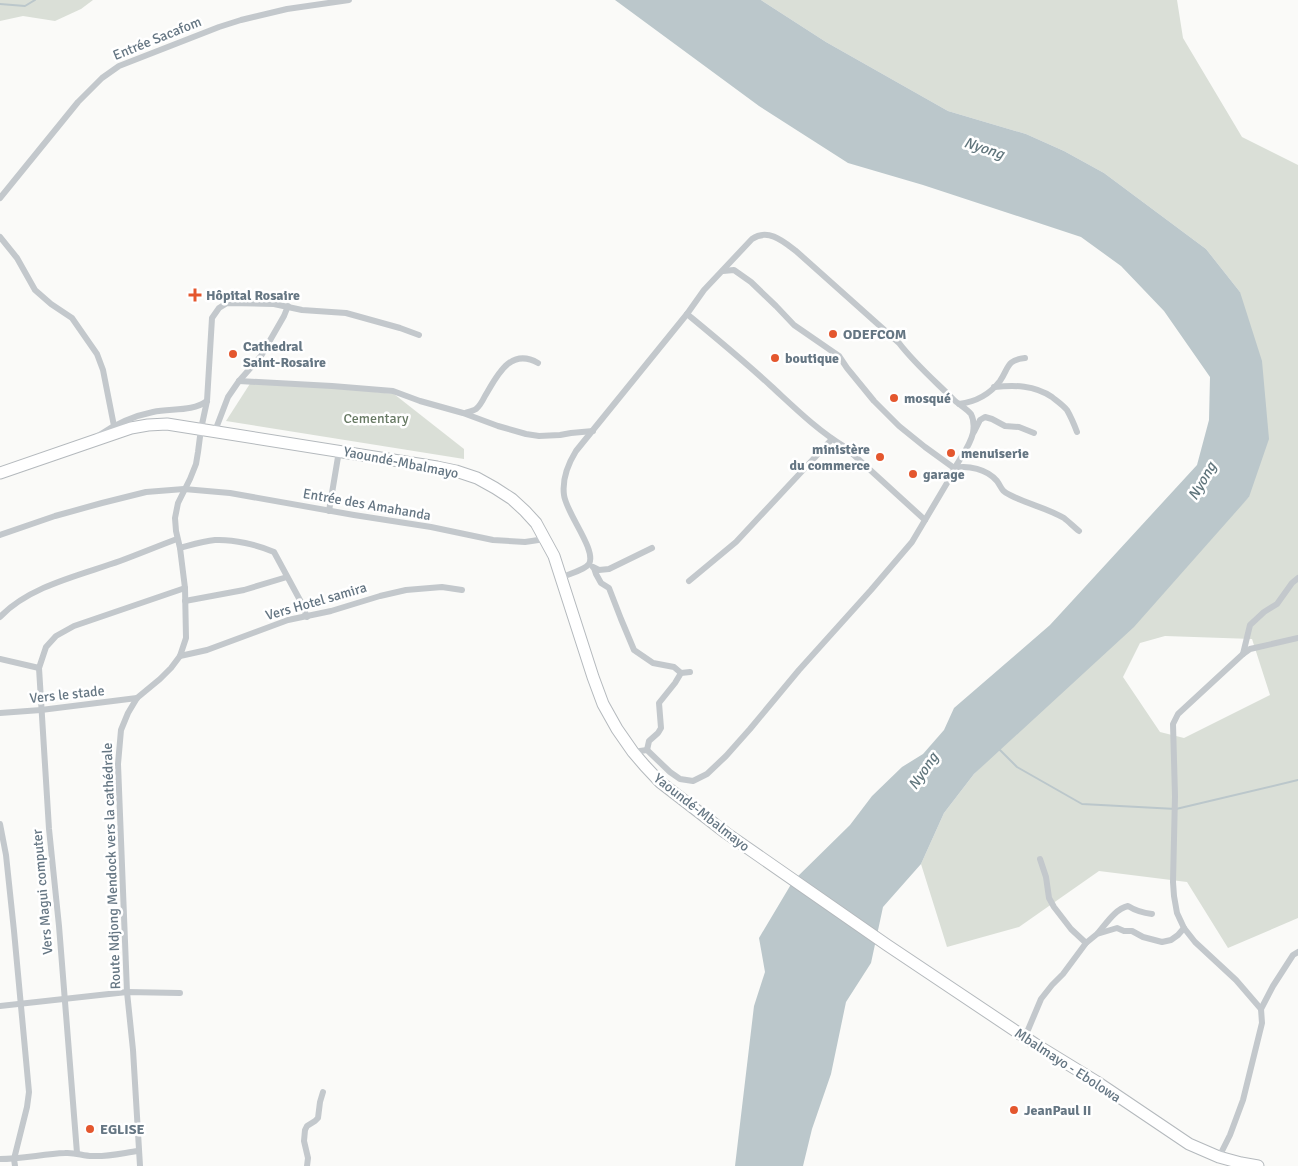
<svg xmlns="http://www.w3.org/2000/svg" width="1298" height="1166" viewBox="0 0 1298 1166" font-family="Signika,sans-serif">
	<rect width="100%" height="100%" fill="#fafaf8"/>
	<g fill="#dadfd7" fill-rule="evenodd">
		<path d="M0 0H93L81 9 55 21 23 16 0 21Z"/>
		<path d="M761 0H1177L1183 38 1242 137 1298 165V918L1228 948 1187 882 1099 871 1019 927 947 947 921 864 944 813 974 774 1249 497 1240 292 1206 249 1104 173 1064 151 1026 134 948 111 826 42ZM1165 636 1252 639 1270 695 1184 738 1160 732 1123 677 1140 643Z"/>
		<path d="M253 379 394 394 464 449V459L226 421Z"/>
	</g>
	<path fill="#bbc7cb" d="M615 0H761L826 42 948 111 1026 134 1064 151 1104 173 1206 249 1240 292 1262 361 1269 439 1249 497 1134 627 974 774 944 813 921 864 883 907 871 963 846 1002 831 1074 812 1129 803 1166H735L754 1006 765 972 759 938 793 881 850 825 872 796 902 767 923 754 944 730 954 708 1050 625 1197 465 1209 420 1210 377 1164 311 1121 266 1081 237 923 185 848 163 759 106Z"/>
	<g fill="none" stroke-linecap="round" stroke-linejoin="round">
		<g stroke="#bbc7cb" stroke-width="2">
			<path d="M0 4 25 6 35 0"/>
			<path d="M999 749 1017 767 1082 804 1176 809 1298 780"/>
		</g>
		<defs>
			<path id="highway" d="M0 473 131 428 148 425 167 424 437 467 456 471 477 478 495 488 512 499 525 511 536 523 554 556 593 677 603 704 617 729 633 752 645 766 660 782 726 833 887 945 1035 1044 1097 1082 1189 1144 1219 1157 1241 1163 1258 1166"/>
		</defs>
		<use href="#highway" stroke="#b4b9bd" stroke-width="13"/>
		<g stroke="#c3c8cc" stroke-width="6">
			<path d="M0 198 78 102 102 78 119 66 219 27 241 20 287 9 349 0"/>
			<path d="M0 237 17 258 35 290 51 304 72 318 97 354 103 370 114 426"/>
			<path d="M723 271 734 270 751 282 776 306 794 325 839 356 847 368 874 401 899 426 925 447 954 468C968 465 987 469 997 481 1002 488 1001 491 1010 495 1027 504 1047 508 1064 518 1069 522 1074 527 1079 531"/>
			<path d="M687 314C716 338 744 361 771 386 795 408 817 430 845 447L925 520"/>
			<path d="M239 381 332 386 393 391 420 401 463 413 498 426 526 434 539 436 560 435 571 433 593 431"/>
			<path d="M994 387C1015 385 1034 385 1052 397 1057 401 1063 405 1067 410 1071 417 1074 424 1077 432"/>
			<path d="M959 404C975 402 990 394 1000 381 1009 368 1006 360 1025 358"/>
			<path d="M465 413C468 412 473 411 476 409 480 406 483 400 485 396 497 376 510 347 538 363"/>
			<path d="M215 431 228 397 239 381 261 356 284 316 288 306"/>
			<path d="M974 432 980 420 985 417 992 419 1005 426 1019 427 1034 433"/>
			<path d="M98 436C114 425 133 416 153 412 171 408 192 412 207 401"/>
			<path d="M329 511 339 451"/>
			<path d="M0 535 55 516 102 503 146 492 184 489 230 493 354 515 431 527 493 540 525 542 545 539"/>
			<path d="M180 548C191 545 203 541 215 540 233 539 258 545 274 552L301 602 307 617"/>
			<path d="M593 567 599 570 609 569 652 548"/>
			<path d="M594 568 596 574 601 583 609 588 621 619 634 650 653 663 674 667 681 673"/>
			<path d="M562 577C569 574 585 570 589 564 597 550 566 513 564 495 562 480 568 464 576 451L687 314 704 290 752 239C768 228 783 241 796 251L899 343C915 364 935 381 953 399 958 404 967 409 971 414 974 420 974 427 973 433 969 450 956 462 950 478L912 542 871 590 799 670 750 729 726 756 707 774 693 781 680 779 670 772 647 750 633 752"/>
			<path d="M689 581 736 542 832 439"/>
			<path d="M185 601 244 590 287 577"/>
			<path d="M0 617C29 586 81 575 120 561 139 554 158 546 177 539"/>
			<path d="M1243 654 1250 625 1264 612 1277 604 1292 583 1298 578"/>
			<path d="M180 656 207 650 288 620 331 611 380 596 406 590 442 587 462 590"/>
			<path d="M0 659 39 668 49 829 59 926 77 1153"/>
			<path d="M39 668 46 647 56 636 74 626 185 588"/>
			<path d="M0 713 41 710 137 698"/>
			<path d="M647 750 649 741 658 733 661 728 659 703 675 683 681 673 690 672"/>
			<path d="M0 824 6 855 14 931 29 1092 27 1107 14 1159 15 1166"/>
			<path d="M1040 859 1046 877 1049 898 1054 907 1071 929 1086 943"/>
			<path d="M1098 933C1106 924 1115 909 1128 906 1136 911 1143 913 1152 914"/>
			<path d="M0 1006 127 992 180 993"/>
			<path d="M1261 1009 1273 986 1293 955 1298 952"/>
			<path d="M1025 1037 1041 999 1052 985 1063 974 1086 943 1097 934 1117 928 1124 931H1132L1143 937 1162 942 1171 940 1178 935 1184 928"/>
			<path d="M1219 1157 1230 1135 1243 1100 1262 1023 1261 1009 1236 980 1195 942 1184 928 1177 913 1174 896 1173 882 1175 796 1173 724 1178 714 1243 654 1250 649 1298 638"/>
			<path d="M0 1159C22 1159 43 1154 65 1153 75 1152 83 1156 92 1156 107 1157 123 1153 138 1151"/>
			<path d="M140 1166 133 1050 127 992 118 764 121 730 128 713 137 698 160 679 171 668 180 656 186 638 185 588 180 548 176 531 175 518 178 503 190 479 196 464 198 452 201 429 207 401 212 318 219 308 227 303 274 304 302 310 346 313 400 328 419 335"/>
			<path d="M307 1166 308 1158 304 1141 305 1130 307 1126 315 1121 318 1118 320 1102 323 1092"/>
		</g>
		<use href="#highway" stroke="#fff" stroke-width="11"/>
	</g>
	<g fill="#e4572e" stroke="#fff" stroke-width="2">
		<path d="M192.5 287.5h5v5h5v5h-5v5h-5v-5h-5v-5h5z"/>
		<circle cx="833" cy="334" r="5"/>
		<circle cx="233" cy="354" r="5"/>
		<circle cx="775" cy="358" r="5"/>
		<circle cx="894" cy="398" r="5"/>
		<circle cx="951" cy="453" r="5"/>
		<circle cx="880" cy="457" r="5"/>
		<circle cx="913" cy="474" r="5"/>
		<circle cx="1014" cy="1110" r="5"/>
		<circle cx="90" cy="1129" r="5"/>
	</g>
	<g text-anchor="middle" stroke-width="5" stroke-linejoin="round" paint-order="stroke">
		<g font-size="14" fill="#657683" stroke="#fff">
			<text transform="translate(157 38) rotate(-22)" y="5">Entrée Sacafom</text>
			<text transform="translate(401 462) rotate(11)" y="5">Yaoundé-Mbalmayo</text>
			<text transform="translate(367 504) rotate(10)" y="5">Entrée des Amahanda</text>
			<text transform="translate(316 601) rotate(-16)" y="5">Vers Hotel samira</text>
			<text transform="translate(67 694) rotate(-6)" y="5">Vers le stade</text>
			<text transform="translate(702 812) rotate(38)" y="5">Yaoundé-Mbalmayo</text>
			<text transform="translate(111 866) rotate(-92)" y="5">Route Ndjong Mendock vers la cathédrale</text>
			<text transform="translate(42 892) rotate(-95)" y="5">Vers Magui computer</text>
			<text transform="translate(1068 1065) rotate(33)" y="5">Mbalmayo - Ebolowa</text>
		</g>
		<g font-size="14" font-weight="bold" fill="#657683" stroke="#fff" text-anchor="start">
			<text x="206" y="300">Hôpital Rosaire</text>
			<text x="843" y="339">ODEFCOM</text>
			<text x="243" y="351">Cathedral<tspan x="243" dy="16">Saint-Rosaire</tspan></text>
			<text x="785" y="363">boutique</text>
			<text x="904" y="403">mosqué</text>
			<text x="870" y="454" text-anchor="end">ministère<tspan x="870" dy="16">du commerce</tspan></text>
			<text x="961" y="458">menuiserie</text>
			<text x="923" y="479">garage</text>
			<text x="1024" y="1115">JeanPaul II</text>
			<text x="100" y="1134">EGLISE</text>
		</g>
		<g font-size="14" fill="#687a64" stroke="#fff">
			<text x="376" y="423">Cementary</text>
		</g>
		<g font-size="15" font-style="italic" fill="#60757c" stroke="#fff">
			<text transform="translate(984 148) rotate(18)" y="5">Nyong</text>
			<text transform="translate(1202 481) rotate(-60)" y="5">Nyong</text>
			<text transform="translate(923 771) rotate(-56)" y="5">Nyong</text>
		</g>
	</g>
</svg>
